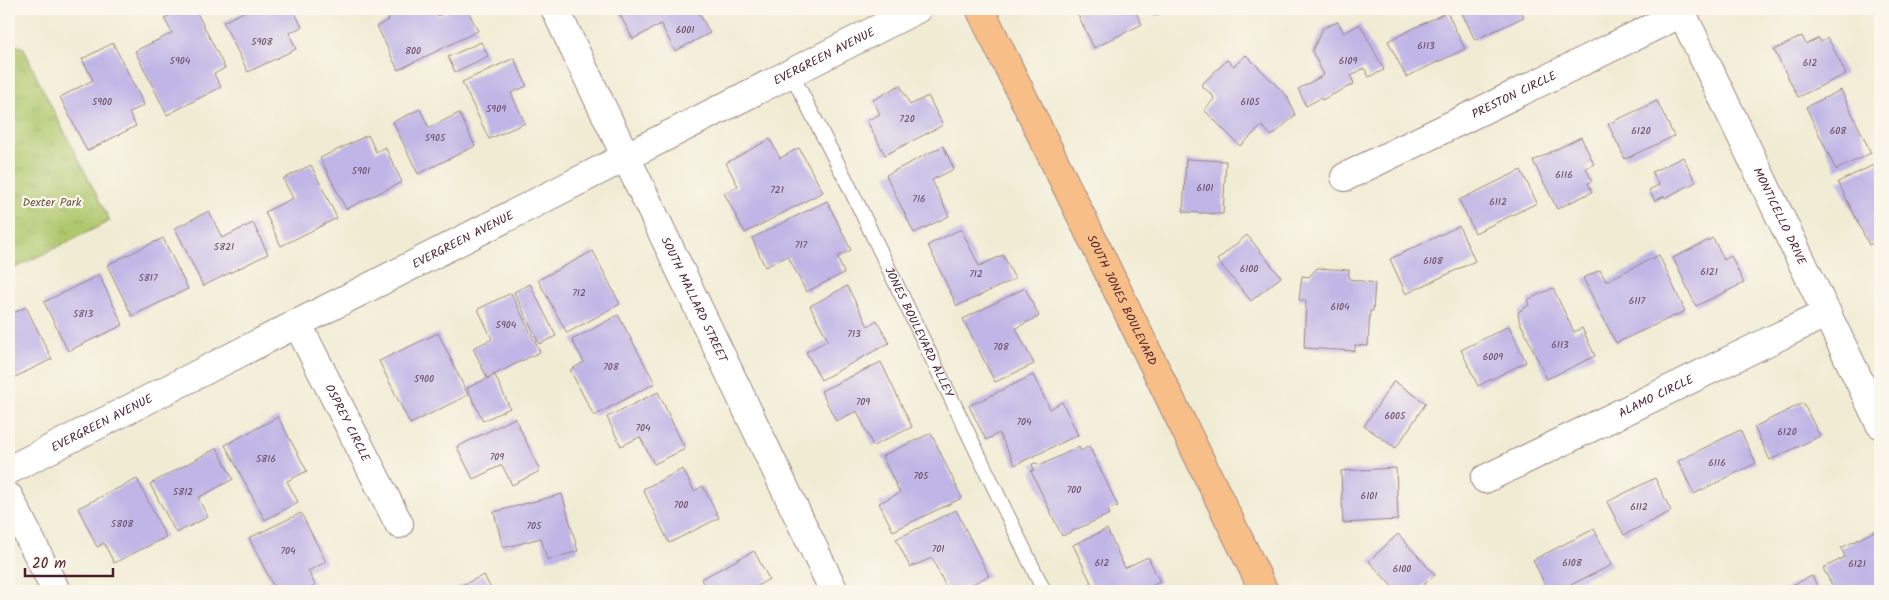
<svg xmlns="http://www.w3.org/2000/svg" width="1889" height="600" viewBox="0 0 1889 600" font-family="Kalam,sans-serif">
	<defs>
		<pattern id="grass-tufts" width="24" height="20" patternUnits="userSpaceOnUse" patternTransform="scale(1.25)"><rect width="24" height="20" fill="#afc86d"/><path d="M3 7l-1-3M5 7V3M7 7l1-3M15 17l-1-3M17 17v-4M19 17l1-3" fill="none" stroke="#98ab5f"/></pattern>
	</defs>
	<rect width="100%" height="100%" fill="#fbf7ec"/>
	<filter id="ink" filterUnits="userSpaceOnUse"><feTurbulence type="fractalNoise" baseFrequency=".02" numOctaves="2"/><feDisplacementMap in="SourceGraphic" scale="10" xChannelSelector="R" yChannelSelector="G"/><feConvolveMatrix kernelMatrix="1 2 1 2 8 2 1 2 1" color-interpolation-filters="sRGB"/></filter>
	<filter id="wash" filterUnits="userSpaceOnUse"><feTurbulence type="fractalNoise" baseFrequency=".0096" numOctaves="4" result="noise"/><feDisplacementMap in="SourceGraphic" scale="20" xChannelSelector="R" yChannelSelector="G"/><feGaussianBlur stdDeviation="1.12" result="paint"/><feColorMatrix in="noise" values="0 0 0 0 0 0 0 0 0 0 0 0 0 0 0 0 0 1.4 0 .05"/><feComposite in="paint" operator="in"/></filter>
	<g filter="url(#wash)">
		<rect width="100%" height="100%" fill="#f0ecd4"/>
		<path fill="url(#grass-tufts)" stroke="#7c744c" d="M9 42 24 48 37 78 110 221 9 271Z"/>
		<g id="blocks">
			<g fill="#bfb5e6">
				<path d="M182 9H195L225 68 214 74 221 87 167 115 135 51 172 33 164 18Z"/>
				<path d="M249 9H293L302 27 289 33 296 49 248 72 223 22Z"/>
				<path d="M384 9H435L438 16 453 9H467L478 31 398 70 377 26 389 20Z"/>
				<path d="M617 9H697L710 33 675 51 661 24 633 39Z"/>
				<path d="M1081 9H1134L1142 24 1094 48 1076 11Z"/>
				<path d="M1151 9H1170L1155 16Z"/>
				<path d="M1460 9H1521L1524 17 1475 40Z"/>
				<path d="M1447 12 1465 49 1406 77 1388 41Z"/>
				<path d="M1338 22 1344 33 1360 24 1384 70 1369 77 1364 68 1351 76 1354 84 1322 100 1321 98 1306 106 1298 89 1324 75 1312 51 1323 28Z"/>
				<path d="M1802 36 1806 44 1819 38 1821 42 1828 38 1846 74 1798 97 1774 50Z"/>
				<path d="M481 42 488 56 455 72 448 57Z"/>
				<path d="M113 43 144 105 129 113 136 126 87 151 60 97 93 80 82 59Z"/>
				<path d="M1246 55 1287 96 1295 115 1272 136 1262 126 1240 146 1204 110 1214 99 1213 96 1201 85 1227 60 1234 66Z"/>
				<path d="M514 58 527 86 511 93 525 123 489 139 462 82Z"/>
				<path d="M900 85 910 105 928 96 943 125 885 155 867 121 880 114 873 100Z"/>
				<path d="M1841 90 1871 153 1836 170 1806 107Z"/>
				<path d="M1657 101 1674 136 1625 159 1608 124Z"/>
				<path d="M420 109 429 128 459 113 475 146 418 174 393 122Z"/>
				<path d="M368 135 376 152 385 147 402 182 346 209 320 158Z"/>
				<path d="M1581 137 1594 164 1586 168 1592 181 1588 183 1592 192 1557 209 1533 161Z"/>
				<path d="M770 139 780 158 799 148 823 192 745 233 724 193 738 186 726 163Z"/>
				<path d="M943 146 954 169 932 180 949 216 914 233 886 175Z"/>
				<path d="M1683 157 1696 182 1665 198 1664 196 1655 201 1649 190 1659 185 1652 172Z"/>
				<path d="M1186 159 1226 161 1223 214 1183 212Z"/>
				<path d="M1880 162V240L1869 245 1838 182Z"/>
				<path d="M311 165 337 218 281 246 265 212 293 198 283 179Z"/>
				<path d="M1521 170 1537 203 1475 233 1459 200Z"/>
				<path d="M827 201 851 250 837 257 844 273 806 292 788 256 765 267 752 238Z"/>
				<path d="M209 211 222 238 253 223 268 254 203 286 175 228Z"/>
				<path d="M1459 226 1475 261 1406 294 1390 259Z"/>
				<path d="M961 229 979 266 1003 255 1015 279 957 306 928 245Z"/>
				<path d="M1247 235 1281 277 1251 301 1217 260Z"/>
				<path d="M163 238 188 289 132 316 107 265Z"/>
				<path d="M1713 238 1724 260 1731 256 1744 283 1696 306 1673 258Z"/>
				<path d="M593 251 620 304 567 333 538 280Z"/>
				<path d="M1659 255 1685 311 1616 343 1583 278 1600 270 1606 281Z"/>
				<path d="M1317 268 1349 270V279L1375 283 1373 311H1370L1368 346 1355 345V351L1304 348 1306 300H1299L1302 276 1309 277Z"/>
				<path d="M99 275 123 325 68 351 44 302Z"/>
				<path d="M530 284 556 336 539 344 514 292Z"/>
				<path d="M847 286 868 326 877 320 889 343 821 380 806 352 828 340 810 306Z"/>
				<path d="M1025 288 1039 316 1016 328 1034 364 995 382 963 319Z"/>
				<path d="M1553 288 1574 332 1582 328 1595 356 1547 379 1519 320 1518 312 1529 305 1527 300Z"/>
				<path d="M511 293 540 352 487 378 473 348 492 339 478 309Z"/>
				<path d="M26 307 52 359 9 380V315Z"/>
				<path d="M618 315 655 383 594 416 570 370 584 362 572 340Z"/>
				<path d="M1509 326 1526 362 1478 386 1461 350Z"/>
				<path d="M438 333 468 395 410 424 379 361Z"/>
				<path d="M881 362 912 427 873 446 857 411 836 421 821 391Z"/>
				<path d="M495 375 510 408 483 421 467 388Z"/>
				<path d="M1033 375 1050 409 1062 402 1078 435 1015 465 999 433 986 440 969 406Z"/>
				<path d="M1394 381 1426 403 1396 448 1364 426Z"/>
				<path d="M658 392 685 449 654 464 640 437 621 446 607 417Z"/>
				<path d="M1803 403 1820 436 1770 460 1754 427Z"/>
				<path d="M278 417 307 471 287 481 298 502 265 520 225 445Z"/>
				<path d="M515 418 540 471 512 485 502 465 473 479 457 447Z"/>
				<path d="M1740 430 1756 463 1694 494 1678 461Z"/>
				<path d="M931 433 962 498 893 531 879 503 900 493 882 456Z"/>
				<path d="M1089 446 1118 506 1108 510 1110 514 1062 536 1031 471 1034 470 1032 464 1035 463 1041 465 1079 447 1081 451Z"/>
				<path d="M217 448 233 479 198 498 208 517 176 533 150 484Z"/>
				<path d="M1396 468 1398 520 1343 523 1341 471Z"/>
				<path d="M683 469 694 491 703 486 719 518 669 543 643 489Z"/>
				<path d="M1655 478 1671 511 1624 535 1607 502Z"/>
				<path d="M137 479 166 537 114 563 104 543 97 547 78 508Z"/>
				<path d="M562 494 578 551 547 560 541 538 503 548 494 512Z"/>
				<path d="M956 510 989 576 957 591H948L932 558 910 567 896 539Z"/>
				<path d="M301 513 326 562 308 571 315 585 302 591H276L249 538Z"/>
				<path d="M1107 529 1125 568 1148 557 1160 582 1141 591H1095L1073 545Z"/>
				<path d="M1594 529 1612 565 1558 591H1548L1533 560Z"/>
				<path d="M1877 530 1880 537V590L1877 591H1835L1823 568 1845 557 1841 548Z"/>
				<path d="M1398 534 1435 575 1416 591H1396L1369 561Z"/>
				<path d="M754 551 769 579 749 591H707L701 579Z"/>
				<path d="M484 575 492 591H449Z"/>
				<path d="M1812 576 1820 591H1780Z"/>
				<path d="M1529 586 1531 591H1516Z"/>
				<path d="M1478 587 1502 590V591H1478Z"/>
			</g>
		</g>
	</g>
	<g filter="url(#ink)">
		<use href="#blocks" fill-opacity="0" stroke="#9d8680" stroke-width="1"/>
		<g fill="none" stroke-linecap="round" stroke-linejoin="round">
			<defs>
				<g id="service">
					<path id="s1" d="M791 73 848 184 1044 591"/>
				</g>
				<g id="minor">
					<path id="s2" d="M555 9 834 591"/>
					<path id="s3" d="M1680 9 1880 424"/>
					<path id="s4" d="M1345 177 1682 13"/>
					<path id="s5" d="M297 323 399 524"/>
					<path id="s6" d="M9 470 917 9"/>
					<path id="s7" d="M1485 479 1827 313"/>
					<path d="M9 497 56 591"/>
				</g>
				<g id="primary">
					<path id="s8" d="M980 9 1264 591"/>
				</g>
			</defs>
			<use href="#service" stroke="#9d8680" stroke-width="16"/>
			<use href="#minor" stroke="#9d8680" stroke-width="30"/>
			<use href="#primary" stroke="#9d8680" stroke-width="30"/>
			<use href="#service" stroke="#fff" stroke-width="14"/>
			<use href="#minor" stroke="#fff" stroke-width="28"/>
			<use href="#primary" stroke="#f7be88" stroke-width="28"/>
		</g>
	</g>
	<g text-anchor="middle" stroke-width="4.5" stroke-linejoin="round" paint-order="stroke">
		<g font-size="10" fill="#67445a">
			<text x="685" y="33">6001</text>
			<text x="262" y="45">5908</text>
			<text x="1426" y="49">6113</text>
			<text x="413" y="54">800</text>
			<text x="180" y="64">5904</text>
			<text x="1348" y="64">6109</text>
			<text x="1810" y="66">612</text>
			<text x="102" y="105">5900</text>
			<text x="1250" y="105">6105</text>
			<text x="496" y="112">5909</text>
			<text x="907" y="122">720</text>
			<text x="1641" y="134">6120</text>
			<text x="1838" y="134">608</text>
			<text x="435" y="141">5905</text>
			<text x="361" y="174">5901</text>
			<text x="1564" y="178">6116</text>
			<text x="1205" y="191">6101</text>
			<text x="777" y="193">721</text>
			<text x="919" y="202">716</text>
			<text x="1498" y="205">6112</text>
			<text x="801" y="248">717</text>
			<text x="224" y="250">5821</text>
			<text x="1433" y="264">6108</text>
			<text x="1249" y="272">6100</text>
			<text x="1709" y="275">6121</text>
			<text x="976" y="277">712</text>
			<text x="148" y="281">5817</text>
			<text x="579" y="296">712</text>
			<text x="1637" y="304">6117</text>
			<text x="1340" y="310">6104</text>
			<text x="83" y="317">5813</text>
			<text x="506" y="328">5904</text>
			<text x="854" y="337">713</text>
			<text x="1560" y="348">6113</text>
			<text x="1001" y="350">708</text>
			<text x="1493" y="360">6009</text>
			<text x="611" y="370">708</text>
			<text x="424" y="382">5900</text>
			<text x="863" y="405">709</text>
			<text x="1395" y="419">6005</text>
			<text x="1024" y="425">704</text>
			<text x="643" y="431">704</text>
			<text x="1787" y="435">6120</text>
			<text x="497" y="460">709</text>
			<text x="266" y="462">5816</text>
			<text x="1717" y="466">6116</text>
			<text x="921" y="479">705</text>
			<text x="1074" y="493">700</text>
			<text x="183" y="495">5812</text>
			<text x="1369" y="499">6101</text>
			<text x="681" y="508">700</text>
			<text x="1639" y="510">6112</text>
			<text x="122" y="527">5808</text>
			<text x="534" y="529">705</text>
			<text x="938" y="552">701</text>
			<text x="288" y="554">704</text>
			<text x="1102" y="566">612</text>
			<text x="1572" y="566">6108</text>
			<text x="1857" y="567">6121</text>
			<text x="1402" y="572">6100</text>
		</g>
		<g font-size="12" fill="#4a1f2b" stroke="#fbf7ec">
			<text dy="4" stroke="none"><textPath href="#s6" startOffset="914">EVERGREEN AVENUE</textPath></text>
			<text dy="4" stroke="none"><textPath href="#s4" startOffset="188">PRESTON CIRCLE</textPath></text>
			<text dy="4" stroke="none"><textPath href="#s3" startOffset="230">MONTICELLO DRIVE</textPath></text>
			<text dy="4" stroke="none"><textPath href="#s6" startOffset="509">EVERGREEN AVENUE</textPath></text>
			<text dy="4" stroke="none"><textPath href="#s2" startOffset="322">SOUTH MALLARD STREET</textPath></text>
			<text dy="4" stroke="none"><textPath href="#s8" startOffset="324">SOUTH JONES BOULEVARD</textPath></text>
			<text dy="4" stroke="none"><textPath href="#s1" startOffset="289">JONES BOULEVARD ALLEY</textPath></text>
			<text dy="4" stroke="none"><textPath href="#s7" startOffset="190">ALAMO CIRCLE</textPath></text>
			<text dy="4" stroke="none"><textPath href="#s6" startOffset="104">EVERGREEN AVENUE</textPath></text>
			<text dy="4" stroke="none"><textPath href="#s5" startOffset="112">OSPREY CIRCLE</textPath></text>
		</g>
		<g font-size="12" fill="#68523f" stroke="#fbf7ec">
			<text x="52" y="206">Dexter Park</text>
		</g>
	</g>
	<rect width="1889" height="600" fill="none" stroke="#fbf7ec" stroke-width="30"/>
	<path d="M25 568v8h88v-8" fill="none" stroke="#4a1f2b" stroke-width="2.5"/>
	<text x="32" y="568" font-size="15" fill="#4a1f2b" stroke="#fbf7ec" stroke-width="4" paint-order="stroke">20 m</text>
</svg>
